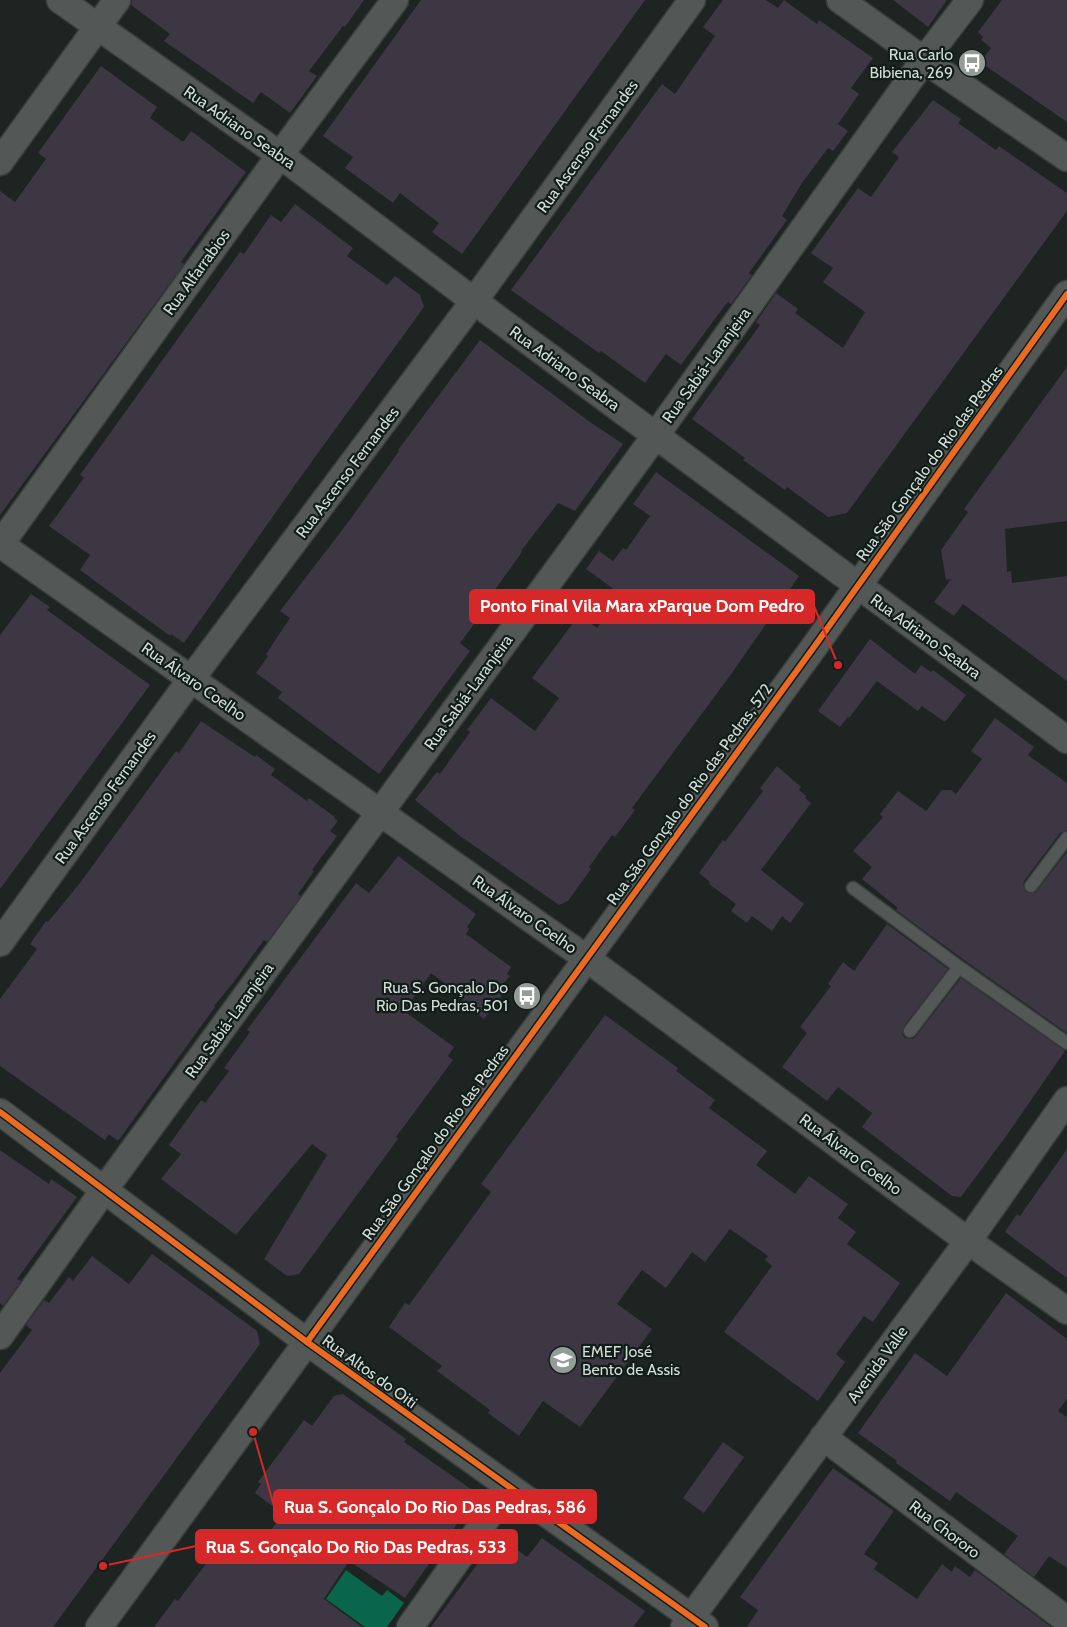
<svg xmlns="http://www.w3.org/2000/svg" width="1067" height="1627" viewBox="0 0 1067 1627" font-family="Cabin,sans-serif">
	<rect width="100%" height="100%" fill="#1d2421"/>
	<path fill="#09664b" d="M346 1570 382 1596 387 1590 404 1603 387 1627H365L326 1599Z"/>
	<g fill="#3d3743">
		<path d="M132 0H364L345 27 343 26 309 71 317 76 290 113 261 92 253 103 164 41 170 34 131 5Z"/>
		<path d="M421 0H645L462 254 432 232 439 223 400 193 393 203 345 168 353 157 323 136Z"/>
		<path d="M723 0H766L778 8 784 0 817 24 819 20 873 58 851 88 859 94 838 124 848 131 833 151 828 148 802 183 782 216 787 220 749 273 752 275 731 304 728 302 723 308 681 365 666 354 645 383 601 351 599 353 511 290 662 84 675 94 715 36 703 27Z"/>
		<path d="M893 0H947L928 27Z"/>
		<path d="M1002 0H1067V122L980 62 991 48 981 40 983 37 978 32Z"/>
		<path d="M101 66 157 107 150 118 183 142 191 131 246 172 181 262 184 264 0 515V191L15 202 46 159 38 153Z"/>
		<path d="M933 100 961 119 958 123 996 150 999 146 1067 193V211L847 513 828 517 787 487 785 490 743 460 745 458 692 419 760 325 756 322 776 293 798 309 795 313 843 348 865 312 823 282 833 268 811 253 858 188 871 197 899 157 892 152Z"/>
		<path d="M295 204 353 248 347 256 387 285 395 276 420 295 424 307 302 475 184 643 171 634 170 636 80 570 90 555 49 526 84 478 80 475 240 252 244 254 271 215 281 222Z"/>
		<path d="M480 340 590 422 623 444 575 511 558 503 521 551 522 552 489 598 492 600 460 643 470 651 379 774 278 698 282 692 256 673 268 656 266 654 290 618 280 611 349 521 399 451 398 450Z"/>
		<path d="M1067 367V521L1005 529 1007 572 1011 571 1012 583 1067 576V681L963 604 954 616 934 602 951 579 946 580 941 550 968 512 964 509Z"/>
		<path d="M656 472 799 576 732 673 632 808 635 810 615 837 612 835 589 867 591 869 568 901 559 905 460 836 415 800 437 772 440 774 470 732 467 730 491 698 535 731 559 698 532 678 579 615 597 628 622 595 586 569 599 551 613 561 623 548 626 550 650 516 633 504Z"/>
		<path d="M31 594 50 607 47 610 150 685 0 889V635Z"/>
		<path d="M870 639 915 674 921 665 931 672 933 670 966 695 945 722 922 706 918 711 877 681 849 718 848 717 840 727 818 711Z"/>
		<path d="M995 718 1034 747 1028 755 1067 783V830L1060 833 1024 881 1023 886 1027 893H1035L1067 852V1033L964 960 896 910 898 908 862 879 872 867 853 851 883 817 880 814 898 791 926 811 942 790H951L956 794 982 759 971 751Z"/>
		<path d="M201 721 255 757 256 755 275 769 271 775 307 801 309 798 335 817 334 818 338 821 330 831 337 836 312 870 314 871 298 894 301 896 267 942 264 940 233 983 214 1006 215 1007 118 1141 109 1134 105 1140 0 1066V999L37 949 30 944 46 921 48 922 80 883 176 751 179 753Z"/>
		<path d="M777 766 801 787 799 790 806 796 805 798 811 803 761 870 804 904 790 923 782 916 772 931 752 916 747 923 731 911 736 904 709 884 710 882 699 873 723 840 725 842 763 791 760 788Z"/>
		<path d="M398 856 476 914 467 927 469 929 466 934 511 967 507 974 510 976 503 984 508 987 484 1019 461 1002 464 998 431 973 404 1011 454 1047 448 1056 453 1060 396 1137 398 1139 299 1274 287 1276 264 1259 327 1155 312 1144 236 1235 161 1179 181 1154 169 1145 201 1100 205 1103 229 1071 224 1068 250 1032 247 1030 356 883 369 893Z"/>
		<path d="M887 924 948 969 904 1026 902 1034 905 1038 913 1039 916 1036 961 978 1065 1051 1009 1132 961 1197 952 1196 862 1127 872 1113 838 1087 827 1101 782 1067 807 1033 800 1027 831 986 828 984 843 962 854 971Z"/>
		<path d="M605 1015 678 1068 676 1071 715 1100 709 1108 767 1151 756 1165 795 1194 809 1176 848 1204 838 1218 856 1232 847 1244 900 1283 873 1322 864 1316 836 1354 845 1362 818 1401 724 1332 772 1266 765 1260 768 1256 730 1229 705 1262 692 1252 666 1288 642 1270 617 1304 652 1329 580 1427 543 1401 519 1436 488 1413 490 1410 437 1371 442 1366 389 1327 405 1303 409 1305 491 1192 481 1184Z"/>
		<path d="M1067 1149V1278L1005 1232 1017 1214 1020 1216Z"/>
		<path d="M0 1150 49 1184 51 1179 77 1197 17 1279 21 1281 3 1306 0 1303Z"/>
		<path d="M152 1254 257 1331 260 1344 53 1627H0V1373L32 1330 26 1325 44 1300 49 1303 69 1277 73 1281 92 1256 129 1284Z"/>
		<path d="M1006 1293 1067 1339V1399L1058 1411 1067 1417V1568L1049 1556 1034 1577 1004 1554 1018 1536 956 1492 950 1501 896 1463 897 1461 858 1433 915 1353 947 1376Z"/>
		<path d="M343 1394 406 1439 404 1442 478 1494 405 1598 349 1561 324 1599 362 1627H154L175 1599 178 1601 208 1561 206 1559 229 1529 257 1549 283 1514 255 1493 261 1484 258 1482 304 1420 312 1426 334 1396Z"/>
		<path d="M723 1442 744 1457 704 1513 683 1498Z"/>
		<path d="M833 1468 894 1511 864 1554 878 1563 874 1569 917 1599 942 1564 952 1572 955 1566 970 1577 975 1570 1051 1627H747L758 1610 740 1597Z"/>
		<path d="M542 1538 645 1611 633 1627H431L495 1540H504L527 1557Z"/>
	</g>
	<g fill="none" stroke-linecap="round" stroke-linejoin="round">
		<defs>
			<g id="service">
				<path d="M1031 886 1067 838"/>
				<path d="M853 888 959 967 1067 1043"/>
				<path d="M910 1031 959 967"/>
			</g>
			<g id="minor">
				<path d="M60 0 280 155 474 301 1067 740"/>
				<path d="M840 0 924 60 1067 158"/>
				<path d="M0 162 117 0"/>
				<path d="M0 544 586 958 968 1241 1067 1311"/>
				<path d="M0 545 280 155 395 0"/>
				<path d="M0 943 191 679 474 301 692 0"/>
				<path d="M0 1112 307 1342 705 1627"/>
				<path d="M0 1336 104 1190 656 435 924 60 970 0"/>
				<path d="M823 1437 1067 1620"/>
				<path d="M99 1627 814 647 1067 294"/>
				<path d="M410 1627 509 1487"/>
				<path d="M684 1627 968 1241 1067 1100"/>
			</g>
		</defs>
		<use href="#service" stroke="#393e3c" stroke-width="15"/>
		<use href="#minor" stroke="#393e3c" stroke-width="29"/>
		<use href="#service" stroke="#535856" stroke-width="12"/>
		<use href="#minor" stroke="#535856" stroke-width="26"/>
		<defs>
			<g id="cycleway">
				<path d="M0 1112 307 1342 705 1627"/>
				<path d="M307 1342 814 647 1067 294"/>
			</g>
		</defs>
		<use href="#cycleway" stroke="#111d18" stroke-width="9"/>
		<use href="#cycleway" stroke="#ed6a23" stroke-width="6"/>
	</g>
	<defs>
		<symbol id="bus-disc" viewBox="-11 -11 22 22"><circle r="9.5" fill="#949c98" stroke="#111d18"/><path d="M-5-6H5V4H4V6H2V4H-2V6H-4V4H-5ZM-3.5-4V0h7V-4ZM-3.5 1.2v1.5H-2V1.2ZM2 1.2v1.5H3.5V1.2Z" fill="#fff"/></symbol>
		<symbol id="school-disc" viewBox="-11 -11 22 22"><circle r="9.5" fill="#949c98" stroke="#111d18"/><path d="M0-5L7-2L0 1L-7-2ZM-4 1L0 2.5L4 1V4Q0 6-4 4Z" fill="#fff"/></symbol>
	</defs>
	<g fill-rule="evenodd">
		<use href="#bus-disc" x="956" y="47" width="32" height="32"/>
		<use href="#bus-disc" x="511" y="980" width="32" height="32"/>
		<use href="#school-disc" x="547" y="1344" width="32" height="32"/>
	</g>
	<g text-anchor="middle" stroke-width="4.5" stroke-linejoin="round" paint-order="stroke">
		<g font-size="16" fill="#d4dcd8" stroke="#111d18" text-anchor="end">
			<text x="953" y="60">Rua Carlo<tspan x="953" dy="18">Bibiena, 269</tspan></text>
			<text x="508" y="993">Rua S. Gonçalo Do<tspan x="508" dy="18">Rio Das Pedras, 501</tspan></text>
			<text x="582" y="1357" text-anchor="start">EMEF José<tspan x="582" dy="18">Bento de Assis</tspan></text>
		</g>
		<g font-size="16" fill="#d4dcd8" stroke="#111d18">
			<text transform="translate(240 127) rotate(35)" y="6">Rua Adriano Seabra</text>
			<text transform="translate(587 146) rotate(-54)" y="6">Rua Ascenso Fernandes</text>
			<text transform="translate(196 272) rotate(-54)" y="6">Rua Alfarrabios</text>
			<text transform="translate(706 365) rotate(-54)" y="6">Rua Sabiá-Laranjeira</text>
			<text transform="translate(565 368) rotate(36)" y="6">Rua Adriano Seabra</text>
			<text transform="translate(929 463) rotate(-54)" y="6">Rua São Gonçalo do Rio das Pedras</text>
			<text transform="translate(347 472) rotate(-53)" y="6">Rua Ascenso Fernandes</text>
			<text transform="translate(926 636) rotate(36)" y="6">Rua Adriano Seabra</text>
			<text transform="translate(194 681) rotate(35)" y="6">Rua Álvaro Coelho</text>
			<text transform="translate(468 692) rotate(-54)" y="6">Rua Sabiá-Laranjeira</text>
			<text transform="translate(689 794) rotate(-54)" y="6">Rua São Gonçalo do Rio das Pedras, 572</text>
			<text transform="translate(105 797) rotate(-54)" y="6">Rua Ascenso Fernandes</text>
			<text transform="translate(525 914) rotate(35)" y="6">Rua Álvaro Coelho</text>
			<text transform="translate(229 1020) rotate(-54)" y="6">Rua Sabiá-Laranjeira</text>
			<text transform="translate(435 1142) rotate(-54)" y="6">Rua São Gonçalo do Rio das Pedras</text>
			<text transform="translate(851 1154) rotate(37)" y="6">Rua Álvaro Coelho</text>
			<text transform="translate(877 1364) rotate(-54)" y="6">Avenida Valle</text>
			<text transform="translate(370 1371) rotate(36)" y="6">Rua Altos do Oiti</text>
			<text transform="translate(945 1529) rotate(37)" y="6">Rua Chororo</text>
		</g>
	</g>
	<path fill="none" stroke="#d62828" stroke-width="2" d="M838 665L814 606M253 1432L274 1506M103 1566L196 1546"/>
	<g fill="#d62828" stroke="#111d18" stroke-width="2">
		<circle cx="838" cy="665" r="5"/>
		<circle cx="253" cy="1432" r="5"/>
		<circle cx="103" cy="1566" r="5"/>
	</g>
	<g fill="#d62828" stroke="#d62828" stroke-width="2">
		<rect x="470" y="590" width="344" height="33" rx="5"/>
		<rect x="274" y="1490" width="322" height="33" rx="5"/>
		<rect x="196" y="1530" width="321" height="33" rx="5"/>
	</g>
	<g font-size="18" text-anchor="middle" font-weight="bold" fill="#fff">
		<text x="642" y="612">Ponto Final Vila Mara xParque Dom Pedro</text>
		<text x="435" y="1513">Rua S. Gonçalo Do Rio Das Pedras, 586</text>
		<text x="356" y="1553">Rua S. Gonçalo Do Rio Das Pedras, 533</text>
	</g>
</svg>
